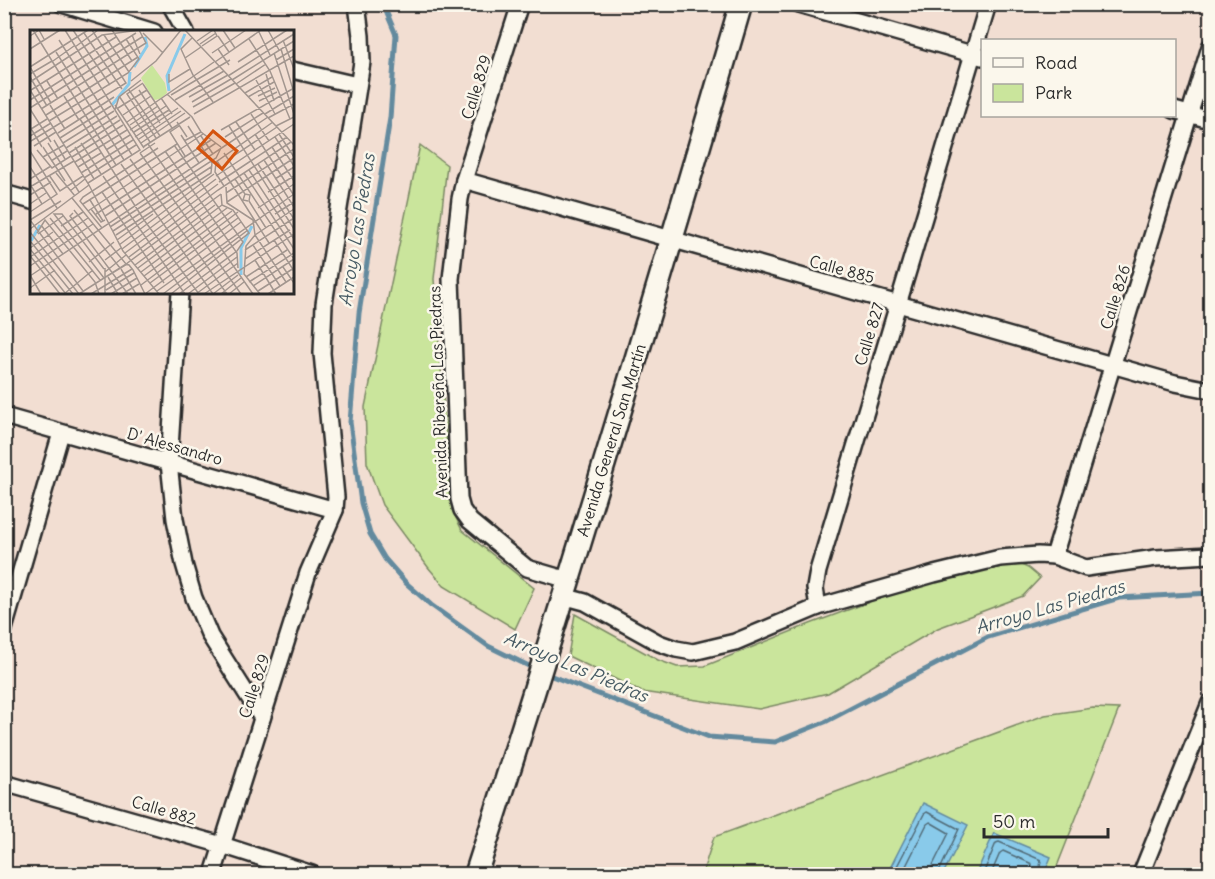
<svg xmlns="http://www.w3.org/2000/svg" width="1215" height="879" viewBox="0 0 1215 879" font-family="Delius,sans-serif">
	<rect width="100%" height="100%" fill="#f2ded2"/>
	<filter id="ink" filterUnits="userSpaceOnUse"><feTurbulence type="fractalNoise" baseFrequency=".0167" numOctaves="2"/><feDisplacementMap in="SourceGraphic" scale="12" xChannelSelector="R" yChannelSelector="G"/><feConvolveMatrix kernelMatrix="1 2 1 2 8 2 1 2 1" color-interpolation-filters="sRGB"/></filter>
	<g filter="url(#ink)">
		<g fill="#cae59c" stroke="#7a8864" stroke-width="1.5">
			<path d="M420 145 447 165 434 279 452 510 462 530 534 588 515 629 444 586 428 567 382 505 367 463 365 407Z"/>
			<path d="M1014 562 1028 568 1040 578 1023 596 938 628 828 693 759 709 642 692 568 656 575 614 658 660 677 667 705 666 810 624 939 576Z"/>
			<path d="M1093 708 1119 709 1054 874H702L714 837 1045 715Z"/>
		</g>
		<g fill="#89caea" stroke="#638a9e" stroke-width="1.5">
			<path d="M923 803 968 825 943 874H887Z"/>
			<path d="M994 833 1051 857 1044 874H976Z"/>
		</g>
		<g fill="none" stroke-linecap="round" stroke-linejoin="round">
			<g stroke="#516b77" stroke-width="1.5">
				<path d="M893 874 924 814 927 812 959 829 938 874"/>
				<path d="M902 874 927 824 930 822 949 833 932 867 931 874"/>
				<path d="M983 874 996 843 999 842 1041 860 1039 874"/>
				<path d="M991 874 1000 853 1003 851 1032 864 1031 874"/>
			</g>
			<g stroke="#638a9e" stroke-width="5">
				<path d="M383 4 396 35 390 118 359 313 350 422 361 503 370 534 385 559 406 583 431 605 488 646 535 669"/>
				<path d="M544 673 709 737 775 742 825 722 988 637 1119 598 1210 593"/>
			</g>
			<defs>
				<g id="minor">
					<path d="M62 4 154 32"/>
					<path d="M170 4 186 32"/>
					<path d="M520 4 464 180 460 199 451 279 459 499 462 510 470 521 527 568 568 580"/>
					<path d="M798 4 982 57"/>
					<path d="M292 70 357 85"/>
					<path d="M1174 110 1210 120"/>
					<path d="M464 180 1175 383 1210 390"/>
					<path d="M4 193 32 201"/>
					<path d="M180 292 169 463 175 519 184 564 194 598 210 636 262 718"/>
					<path d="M4 416 335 510"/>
					<path d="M1054 556 1210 47"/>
					<path d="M563 596 585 602 659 643 676 649 693 652 735 642 818 607 934 574 1000 558 1038 555 1054 556 1086 568 1156 558 1210 555"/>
					<path d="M818 607 815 588 818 571 988 4"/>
					<path d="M4 629 61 433"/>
					<path d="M4 783 222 845 312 874"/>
					<path d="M213 874 308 573 335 510 336 497 322 353 324 304 362 62 361 36 357 4"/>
					<path d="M1141 874 1210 703"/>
				</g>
				<path id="secondary" d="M476 874C569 586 656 295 741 4"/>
			</defs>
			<use href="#minor" stroke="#2b2b2b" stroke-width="20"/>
			<use href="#secondary" stroke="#2b2b2b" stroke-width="26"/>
			<use href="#minor" stroke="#fbf7ec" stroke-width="15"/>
			<use href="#secondary" stroke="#fbf7ec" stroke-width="21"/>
		</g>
	</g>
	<g text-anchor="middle" stroke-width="5" stroke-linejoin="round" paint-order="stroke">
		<g font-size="16" fill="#2b2b2b" stroke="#fbf7ec">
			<text transform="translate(476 87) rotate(-73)" y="6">Calle 829</text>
			<text transform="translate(842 269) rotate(15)" y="6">Calle 885</text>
			<text transform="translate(1115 297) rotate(-73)" y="6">Calle 826</text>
			<text transform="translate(869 334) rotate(-73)" y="6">Calle 827</text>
			<text transform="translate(438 392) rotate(-92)" y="6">Avenida Ribereña Las Piedras</text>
			<text transform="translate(611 440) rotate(-73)" y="6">Avenida General San Martín</text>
			<text transform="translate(175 446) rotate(16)" y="6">D' Alessandro</text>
			<text transform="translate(254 686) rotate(-72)" y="6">Calle 829</text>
			<text transform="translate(164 810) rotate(16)" y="6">Calle 882</text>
		</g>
		<g font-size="18" font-style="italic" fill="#475b64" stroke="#fbf7ec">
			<text transform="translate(357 230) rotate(-81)" y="6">Arroyo Las Piedras</text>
			<text transform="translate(1050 607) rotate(-16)" y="6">Arroyo Las Piedras</text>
			<text transform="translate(576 667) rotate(23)" y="6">Arroyo Las Piedras</text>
		</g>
	</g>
	<g transform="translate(30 30)">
		<rect width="264" height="264" fill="#f2ded2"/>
		<path d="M122 35 135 53 137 63 130 69 124 70 111 48Z" fill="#cae59c"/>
		<path fill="none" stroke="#89caea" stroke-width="3" d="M104 37 117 16 115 7M139 61 137 46 155 4M82 75 99 54 100 42M1 211 10 195M211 245V218L222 196"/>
		<path fill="none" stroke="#a2968f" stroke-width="1.5" d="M3 0 86 135M35 0 110 120 58 153M43 0 80 55M82 0 102 31M155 0 264 115M193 0 205 18M238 0 249 20M229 2 240 25M54 3 92 59M113 3 133 23M74 5 99 42M102 5 110 24M0 6 9 0 14 9M188 6 199 22M162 8 151 19 163 45 183 72M219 9 240 41 260 89M29 10 102 125M253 10 264 39M167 11 183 0M170 14 186 3M172 16 187 6 184 0M45 17 68 0M0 19 30 0M188 19 199 35M251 19 264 63M26 22 94 130M182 23 216 0M244 23 264 84M155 28 171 17M246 30 264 19M23 31 44 16M185 32 231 0M208 32 257 0M0 37 58 0M0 37 21 73M0 44 22 31M139 44V52L160 39M236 44 244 71M198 46 264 4M0 47 17 76M202 50 264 11M226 50 245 84M17 51 28 69M101 51 126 31 151 0M0 52 72 5 110 0M113 53 97 64 126 108M113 54 142 98M206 54 236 34M0 60 59 155 93 221 129 264M1 60 86 7M99 60 130 106M109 60 130 93M215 63 242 47M137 64 162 87 171 102 191 117M141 65 200 30M34 66 49 90M89 66 120 112M228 66 245 58M159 67 198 45M218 67 244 52M131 68 142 84M0 70 106 3M145 70 194 41M229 71 247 62M162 72 201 49M20 75 35 99M85 75 114 118M163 77 205 53M0 78 112 7M88 78 117 60M0 79 21 112M11 79 116 13 109 0M85 80 89 67 111 50M164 84 264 26M221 84 239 111M235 84 264 66M16 85 108 27M93 85 121 66M238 88 264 74M50 89 114 190 169 264M19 91 98 43 109 29 96 9M97 92 184 32M147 92 157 107M206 92 225 120M100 95 128 76M149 96 140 102 155 126M199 96 264 199M246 96 264 87M0 97 12 117M1 99 17 89M100 100 136 76M191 100 264 58M104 102 139 80M28 103 84 67M225 104 263 164M249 104 264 127M151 105 169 133M0 106 21 93M171 106 183 124M105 107 148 78M195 107 233 83M245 107 264 136M30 108 81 76M109 109 151 81M24 110 35 129M1 111 96 53 62 0M154 111 171 102M18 113 49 162M33 113 84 81M51 113 71 144M111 113 155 83M118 114 223 264M144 115 213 212 207 221 149 264M4 116 26 102M13 117 35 151M45 117 64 149M113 117 160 87M242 117 264 151M36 118 87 86M7 120 22 138 41 126M76 120 100 105M0 121 27 164 0 182M135 121 207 223 208 238M39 123 90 90M110 123 211 264M110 123 125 113M194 123 264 229M13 127 34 115M42 127 93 95M100 129 197 264M199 129 247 97M234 130 264 177M21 131 37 121M187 131 239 213M45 132 97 100M91 134 183 264M228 134 264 189M0 137 27 178M48 137 71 123M219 140 264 209M26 143 45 166M51 143 103 110M214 143 264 219M19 145 30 161 53 146M73 146 155 264M186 146 264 94M54 148 106 115M0 149 21 136M205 149 215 164 213 170 218 171M245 149 264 137M189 152 257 107M0 154 12 174M194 156 185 142 186 132 243 92M0 157 44 131M196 157 197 173 223 190 225 205M40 161 55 149M72 162 134 253M238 162 264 146M196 163 264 119M215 164 220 165 219 171 236 198M0 165 21 152M42 168 96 234 191 164M60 170 73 191M197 172 264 128M0 174 16 163M53 174 147 114M228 178 264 154M61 179 71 192 75 190M44 180 90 238M58 181 173 104M43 183 40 186 98 264M66 184 181 110M245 184 264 172M75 186 186 113M20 188 70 250M0 190 53 261M0 190 31 171M11 195 33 224M31 196 53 182M80 197 186 128 191 118M72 198 50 171 53 167 128 118M0 199 59 155M83 201 181 137M0 202 49 264M7 203 15 190 65 252 69 264M8 204 33 186M86 205 181 143 182 133 158 96M225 205 256 252M87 210 123 184M244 210 264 241M1 212 43 264M89 215 184 144M223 215 250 256M0 218 23 202M0 219 36 264M92 219 186 149M215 220 264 188M95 223 188 154M0 227 58 188M1 227 30 264M99 227 188 160 261 112M215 229 260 200M75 230 91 218M225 230 246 264M59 232 84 212M97 234 74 248 96 234 99 235 103 240 115 264M105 235 185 175M0 236 63 194M253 237 264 253M75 238V264M108 238 192 175M74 239 32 184H24L74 248M91 239 106 264M75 242 96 225M111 242 197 178M0 245 11 264M0 246 238 87M114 246 202 181M78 247 88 264M216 247 257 220M219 252 264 223M120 253 208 188M111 255 208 182M223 256 264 229M0 258 25 240M76 260 104 243M127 261 264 164M228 261 264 238M34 264 63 240M49 264 74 248M61 264 102 239M81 264 107 248M92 264 109 254M115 264 211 192M133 264 218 200M141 264 219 203 203 180 192 175 191 164M158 264 207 227M166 264 208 233M174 264 264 204M183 264 208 245M191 264 211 248M199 264 214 252M230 264 214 244 216 216 225 205 264 179M238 264 264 247"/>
		<path fill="#d5540f" fill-opacity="0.15" stroke="#d5540f" stroke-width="3" d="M183 101 207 121 192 139 168 118Z"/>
		<rect width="264" height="264" fill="none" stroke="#2b2b2b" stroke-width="3"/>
	</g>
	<rect width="1215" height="879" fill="none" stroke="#fbf7ec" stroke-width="24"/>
	<rect x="12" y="12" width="1191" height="855" fill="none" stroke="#2b2b2b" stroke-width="2" filter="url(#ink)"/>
	<rect x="981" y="39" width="195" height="78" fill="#fbf7ec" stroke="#a8a59f" stroke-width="1.5"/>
	<rect x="993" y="58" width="30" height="9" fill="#fbf7ec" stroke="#a8a59f" stroke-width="1.5"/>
	<text x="1035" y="69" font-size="18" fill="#2b2b2b">Road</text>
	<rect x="993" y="84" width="30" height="18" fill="#cae59c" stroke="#a8a59f" stroke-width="1.5"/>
	<text x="1035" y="99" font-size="18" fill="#2b2b2b">Park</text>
	<path d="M984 828v9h124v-9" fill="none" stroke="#2b2b2b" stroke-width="3"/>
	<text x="993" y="828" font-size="18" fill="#2b2b2b" stroke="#fbf7ec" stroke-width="4.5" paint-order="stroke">50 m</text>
</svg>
